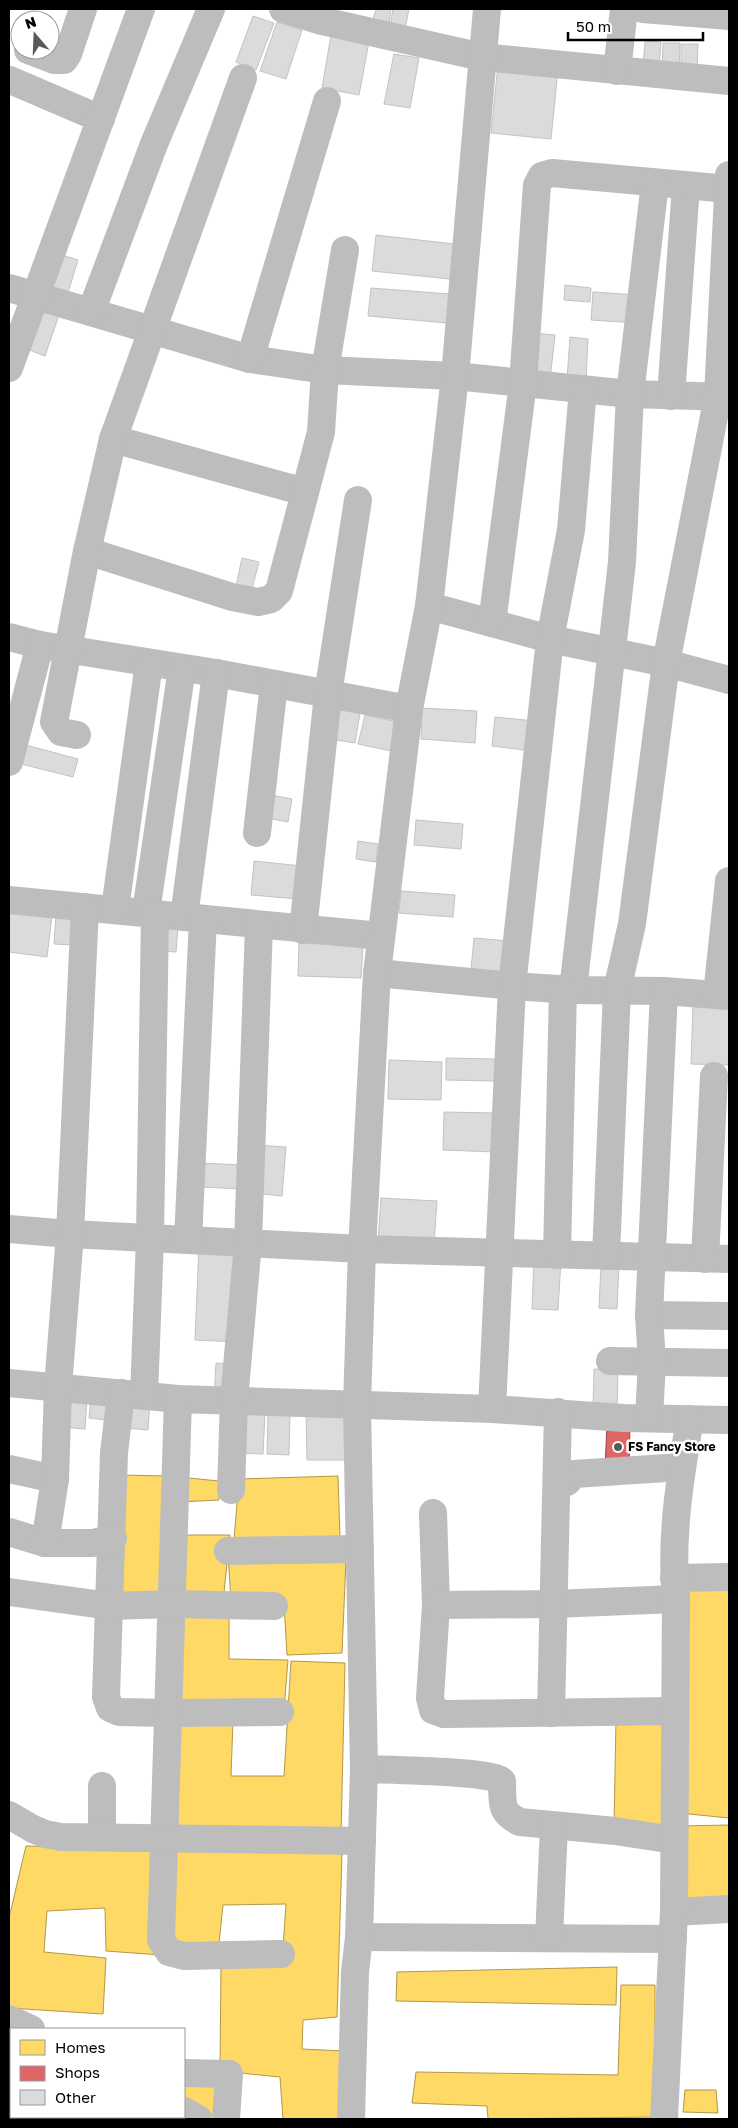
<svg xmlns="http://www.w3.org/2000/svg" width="738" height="2128" viewBox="0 0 738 2128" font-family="'Golos Text',sans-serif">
	<rect width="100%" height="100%" fill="#fff"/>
	<g fill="#ffd966" stroke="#b29847">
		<path d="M119 1475 168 1476 167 1599H117Z"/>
		<path d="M338 1476 340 1537 234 1540 239 1479Z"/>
		<path d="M179 1477 219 1481V1500L179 1502Z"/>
		<path d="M178 1535H230L223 1602H176Z"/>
		<path d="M228 1555 346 1559 342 1653 287 1655 284 1604 231 1600Z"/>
		<path d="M682 1585 729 1586V1818L679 1813Z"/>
		<path d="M176 1612 229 1616V1659L288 1660 284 1709 173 1711Z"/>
		<path d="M291 1661 345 1663 341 1836 169 1835 171 1721H233L231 1776H284Z"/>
		<path d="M672 1715 670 1834 614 1827 616 1719Z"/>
		<path d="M729 1825V1901L680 1902V1826Z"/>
		<path d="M26 1846 162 1849 160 1955 106 1951 105 1908 47 1911 44 1952 106 1958 103 2014 9 2008V1918Z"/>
		<path d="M172 1848 342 1854 337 2017 303 2020 302 2049 343 2051V2119H283L280 2077 220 2071 221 1962H282L286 1904 223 1905 218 1953 170 1949Z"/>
		<path d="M617 1967 616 2005 396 2001 397 1972Z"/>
		<path d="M621 1985H655V2117L488 2119 487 2106 412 2103 416 2072 618 2075Z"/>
		<path d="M9 2038H11V2117H42L41 2119H9Z"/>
		<path d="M184 2077 220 2078 221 2116 192 2113 184 2108Z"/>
		<path d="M685 2090H716L718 2113 683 2112Z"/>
		<rect x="100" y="2117" width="55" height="2"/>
	</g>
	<path fill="#e06666" stroke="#9d4747" d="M607 1425 630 1426 629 1468 605 1467Z"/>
	<g fill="#dbdbdb" stroke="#c3c3c3">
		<path d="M376 9H391L389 23 373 20Z"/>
		<path d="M393 9H409L405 29 390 26Z"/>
		<path d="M253 16 274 23 256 70 236 62Z"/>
		<path d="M277 22 302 30 286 79 260 71Z"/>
		<path d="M331 35 369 42 359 95 322 88Z"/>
		<path d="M645 41 661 42 659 68 643 67Z"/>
		<path d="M663 43H680L679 70H662Z"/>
		<path d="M681 44H698L697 71H681Z"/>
		<path d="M394 54 419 58 410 108 384 104Z"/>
		<path d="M498 64 558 70 551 139 491 133Z"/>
		<path d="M376 235 454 244 450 279 372 271Z"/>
		<path d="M56 253 78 260 67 296 44 289Z"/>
		<path d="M565 285 591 288 590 302 564 300Z"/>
		<path d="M371 288 450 294 447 323 368 316Z"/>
		<path d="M593 292 639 295 637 323 591 320Z"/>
		<path d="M37 301 61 309 45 356 21 347Z"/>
		<path d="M532 333 555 335 550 380 528 377Z"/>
		<path d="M570 337 588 339 586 381 567 379Z"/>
		<path d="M242 558 259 562 252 589 236 586Z"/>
		<path d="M422 708 477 711 475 743 421 739Z"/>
		<path d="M334 709 360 713 355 743 330 739Z"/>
		<path d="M365 715 398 722 391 751 358 744Z"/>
		<path d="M495 717 535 721 532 751 492 746Z"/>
		<path d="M26 745 78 759 73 777 21 764Z"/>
		<path d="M266 794 292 799 288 822 262 817Z"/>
		<path d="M416 820 463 824 461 849 414 845Z"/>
		<path d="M358 841 378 844 376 862 356 859Z"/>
		<path d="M254 861 302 866 298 899 251 895Z"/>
		<path d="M401 891 455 895 453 917 399 913Z"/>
		<path d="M9 911 52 916 47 957 9 952Z"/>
		<path d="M56 915 77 917 74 945 54 944Z"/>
		<path d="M163 925 178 927 176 952 161 951Z"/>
		<path d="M474 938 508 941 505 972 471 969Z"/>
		<path d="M299 943 363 946 361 978 298 976Z"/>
		<path d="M693 1002 729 1003V1065L691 1064Z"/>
		<path d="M446 1058 495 1059 494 1081 446 1080Z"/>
		<path d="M389 1060 442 1062 441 1100 388 1099Z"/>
		<path d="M444 1112 496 1113 495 1152 443 1150Z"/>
		<path d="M255 1145 286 1147 282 1196 252 1193Z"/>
		<path d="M201 1163 243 1165 242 1189 200 1187Z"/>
		<path d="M381 1198 437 1201 434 1244 378 1241Z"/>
		<path d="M199 1245 242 1247 238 1342 195 1340Z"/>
		<path d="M534 1259 561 1260 558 1310 532 1309Z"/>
		<path d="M601 1264 619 1265 617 1309 599 1308Z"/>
		<path d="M216 1363 234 1364 232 1398 214 1397Z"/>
		<path d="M594 1369 618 1370 617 1412 593 1411Z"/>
		<path d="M64 1395 87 1397 85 1429 62 1427Z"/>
		<path d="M91 1397 117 1399 115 1421 89 1418Z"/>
		<path d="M128 1400 150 1402 148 1430 125 1428Z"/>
		<path d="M306 1411H344L345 1460H307Z"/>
		<path d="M234 1413 265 1414 263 1454 232 1453Z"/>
		<path d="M268 1414H290L289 1455 267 1454Z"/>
	</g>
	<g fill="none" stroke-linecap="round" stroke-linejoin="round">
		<g stroke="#bdbdbd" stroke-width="28">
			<path d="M283 9 318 20 482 57 729 81"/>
			<path d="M643 9 729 16"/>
			<path d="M28 50 54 60H64L68 54 83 9"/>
			<path d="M617 71 624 9"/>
			<path d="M10 80 101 119"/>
			<path d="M9 288 250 359 325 370 455 376 630 394 729 397"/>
			<path d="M91 312 154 144 211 9"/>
			<path d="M250 359 327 101"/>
			<path d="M9 368 141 9"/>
			<path d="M671 396 686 186"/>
			<path d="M113 439 305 492"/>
			<path d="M87 551 232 597 258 602 271 599 279 591 321 432 325 370 345 250"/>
			<path d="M429 606 550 639 666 663 729 680"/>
			<path d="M492 623 523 383 537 185 542 176 552 173 729 189"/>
			<path d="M9 637 40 645 216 673 409 709"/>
			<path d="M77 735 61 732 54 722 87 551 113 439 243 78"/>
			<path d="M9 762 40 645"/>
			<path d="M257 833 274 684"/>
			<path d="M9 900 381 936"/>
			<path d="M115 909 149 663"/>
			<path d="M146 912 182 668"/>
			<path d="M184 917 216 673"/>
			<path d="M303 930 328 694 358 500"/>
			<path d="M377 973 512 986 573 990 664 991 729 996"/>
			<path d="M573 990 622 562 630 394 655 183"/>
			<path d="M717 995 729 881"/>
			<path d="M9 1229 70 1234 362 1249 729 1259"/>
			<path d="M188 1240 203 919"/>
			<path d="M557 1255 563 989"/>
			<path d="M606 1256 617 990 632 924 666 663 718 396 729 175"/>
			<path d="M705 1259 714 1076"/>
			<path d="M649 1315 729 1316"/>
			<path d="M610 1361 729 1363"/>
			<path d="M9 1383 178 1399 492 1409 624 1418 729 1420"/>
			<path d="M121 1393 114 1453 106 1697 110 1708 119 1712 169 1713 280 1712"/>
			<path d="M144 1396 150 1238 155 913"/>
			<path d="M178 1399 161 1940 169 1952 184 1956 281 1954"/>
			<path d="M492 1409 512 986 550 639 571 530 583 389"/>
			<path d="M649 1418 652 1362 649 1315 664 991"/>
			<path d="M9 1469 55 1479"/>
			<path d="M557 1483 567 1482 574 1474 682 1467"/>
			<path d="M231 1490 234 1400 248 1243 259 925"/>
			<path d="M433 1513 436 1605 430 1698 433 1710 444 1714 674 1711"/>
			<path d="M9 1532 45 1543H93L113 1538"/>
			<path d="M45 1543 55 1479 58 1387 70 1234 85 907"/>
			<path d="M228 1551 360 1549"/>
			<path d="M674 1578 729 1577"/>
			<path d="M9 1592 110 1606 172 1604 274 1606"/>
			<path d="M436 1605 553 1604 676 1599"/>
			<path d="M551 1713 558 1412"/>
			<path d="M364 1769C385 1770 493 1771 502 1781 503 1803 499 1812 520 1822L615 1831 674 1840"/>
			<path d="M102 1786V1837"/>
			<path d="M9 1815 33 1829 45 1834 61 1837 362 1841"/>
			<path d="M674 1912 729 1909"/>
			<path d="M359 1937 673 1939"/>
			<path d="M549 1938 554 1826"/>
			<path d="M9 2019 31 2029"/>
			<path d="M184 2073 229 2074 226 2119"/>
			<path d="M184 2111 198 2119"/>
			<path d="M351 2119 355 1972 359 1937 364 1769 357 1405 362 1249 377 973 409 709 429 606 455 376 487 9"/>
			<path d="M664 2119 674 1912 676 1599C670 1539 680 1478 690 1419"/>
		</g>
	</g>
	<circle fill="#595959" stroke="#fff" stroke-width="2" cx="618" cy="1447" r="5"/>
	<g text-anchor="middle" stroke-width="5" stroke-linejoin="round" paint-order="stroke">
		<g font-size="12" font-weight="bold" fill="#000" stroke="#fff" text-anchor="start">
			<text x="628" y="1451">FS Fancy Store</text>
		</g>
	</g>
	<rect width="738" height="2128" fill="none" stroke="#000000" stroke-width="20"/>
	<rect x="10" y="2028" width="175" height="90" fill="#ffffff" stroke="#999999"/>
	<rect x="20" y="2040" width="25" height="15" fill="#ffd966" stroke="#999999"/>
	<text x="55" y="2053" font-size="15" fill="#000000">Homes</text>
	<rect x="20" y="2066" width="25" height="15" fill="#e06666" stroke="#999999"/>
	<text x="55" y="2078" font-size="15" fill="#000000">Shops</text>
	<rect x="20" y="2090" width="25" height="15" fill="#dbdbdb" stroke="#999999"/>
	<text x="55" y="2103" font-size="15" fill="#000000">Other</text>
	<g transform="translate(35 35) rotate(341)"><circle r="24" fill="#ffffff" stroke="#999999"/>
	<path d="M0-4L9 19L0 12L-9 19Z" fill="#595959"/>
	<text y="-8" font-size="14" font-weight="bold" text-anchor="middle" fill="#000000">N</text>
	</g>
	<path d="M568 32v8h135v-8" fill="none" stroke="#000000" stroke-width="2.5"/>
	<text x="576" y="32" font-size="15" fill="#000000" stroke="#ffffff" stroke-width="4" paint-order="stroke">50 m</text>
</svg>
